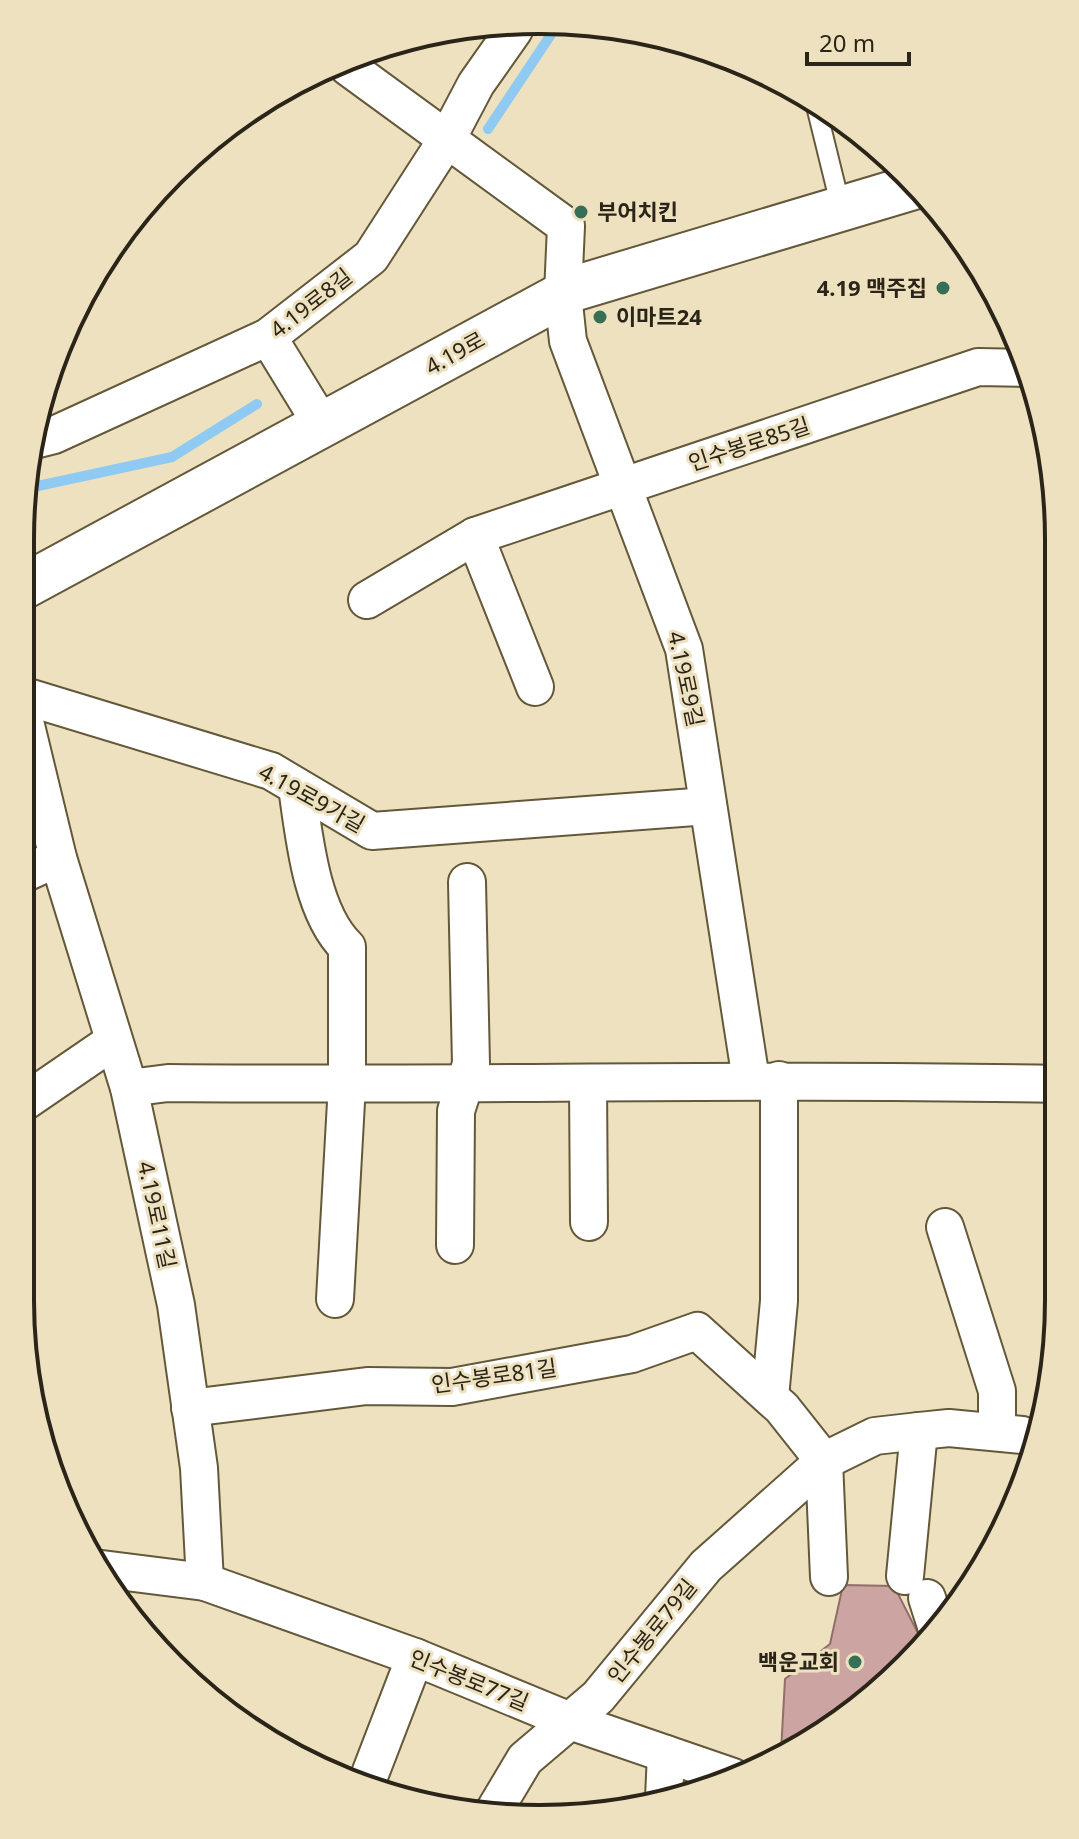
<svg xmlns="http://www.w3.org/2000/svg" width="1079" height="1839" viewBox="0 0 1079 1839" font-family="'Noto Sans','Noto Sans KR',sans-serif">
	<rect width="100%" height="100%" fill="#eee1bf"/>
	<g fill="none" stroke-linecap="round" stroke-linejoin="round">
		<g stroke="#8fcaf2" stroke-width="10">
			<path d="M488 129 554 30"/>
			<path d="M24 489 172 457 257 404"/>
		</g>
	</g>
	<path fill="#cca4a1" stroke="#926d6a" stroke-width="2" d="M843 1585 894 1586 922 1641 856 1711 781 1752 785 1679 830 1644Z"/>
	<g fill="none" stroke-linecap="round" stroke-linejoin="round">
		<defs>
			<path id="lane" d="M815 102 841 208"/>
			<g id="street">
				<path d="M348 67 566 226 563 294 568 341 684 649 751 1080"/>
				<path d="M268 337 322 425"/>
				<path d="M34 440 54 435 268 337 371 257 447 139 476 84 514 30"/>
				<path d="M475 536 535 687"/>
				<path d="M367 600 475 536 978 367 1026 368"/>
				<path d="M21 695 271 771 372 831 708 806"/>
				<path d="M21 705 58 858 129 1088 176 1305 199 1468 205 1582"/>
				<path d="M297 787C304 836 311 912 347 947V1084L335 1299"/>
				<path d="M21 875 58 858"/>
				<path d="M588 1083 589 1222"/>
				<path d="M129 1088 168 1083C465 1086 761 1078 1058 1084"/>
				<path d="M20 1105 112 1042"/>
				<path d="M945 1227 997 1391V1432"/>
				<path d="M455 1245 456 1111 471 1064 467 882"/>
				<path d="M770 1397 779 1301V1080"/>
				<path d="M190 1408 367 1386 452 1387 632 1354 697 1331 782 1408 824 1461 829 1577"/>
				<path d="M102 1569 205 1582 415 1657 570 1721 733 1777"/>
				<path d="M905 1576 919 1431"/>
				<path d="M927 1598 936 1626"/>
				<path d="M365 1787 415 1657"/>
				<path d="M664 1798 666 1754"/>
				<path d="M494 1811 525 1759 598 1697 706 1566 824 1461 875 1436 919 1431 949 1428 1022 1435 1037 1440"/>
			</g>
			<path id="secondary" d="M21 588 573 289 917 186"/>
		</defs>
		<use href="#lane" stroke="#64583a" stroke-width="22"/>
		<use href="#street" stroke="#64583a" stroke-width="40"/>
		<use href="#secondary" stroke="#64583a" stroke-width="48"/>
		<use href="#lane" stroke="#fff" stroke-width="18"/>
		<use href="#street" stroke="#fff" stroke-width="36"/>
		<use href="#secondary" stroke="#fff" stroke-width="44"/>
	</g>
	<g fill="#376e56" stroke="#eee1bf" stroke-width="3">
		<circle cx="581" cy="212" r="8"/>
		<circle cx="943" cy="288" r="8"/>
		<circle cx="600" cy="317" r="8"/>
		<circle cx="855" cy="1662" r="8"/>
	</g>
	<g text-anchor="middle" stroke-width="6" stroke-linejoin="round" paint-order="stroke">
		<g font-size="22" font-weight="bold" fill="#2a2518" stroke="#eee1bf" text-anchor="start">
			<text x="597" y="220">부어치킨</text>
			<text x="927" y="296" text-anchor="end">4.19 맥주집</text>
			<text x="616" y="325">이마트24</text>
			<text x="839" y="1670" text-anchor="end">백운교회</text>
		</g>
		<g font-size="22" fill="#2a2518" stroke="#eee1bf">
			<text transform="translate(311 303) rotate(-38)" y="8">4.19로8길</text>
			<text transform="translate(455 353) rotate(-29)" y="8">4.19로</text>
			<text transform="translate(749 444) rotate(-18)" y="8">인수봉로85길</text>
			<text transform="translate(686 679) rotate(78)" y="8">4.19로9길</text>
			<text transform="translate(312 798) rotate(29)" y="8">4.19로9가길</text>
			<text transform="translate(157 1215) rotate(78)" y="8">4.19로11길</text>
			<text transform="translate(494 1376) rotate(-8)" y="8">인수봉로81길</text>
			<text transform="translate(652 1631) rotate(-51)" y="8">인수봉로79길</text>
			<text transform="translate(469 1680) rotate(22)" y="8">인수봉로77길</text>
		</g>
	</g>
	<path d="M0 0H1079V1839H0ZM539 34H540A505 505 0 0 1 1045 539V1300A505 505 0 0 1 540 1805H539A505 505 0 0 1 34 1300V539A505 505 0 0 1 539 34Z" fill="#eee1bf" fill-rule="evenodd"/>
	<path fill="none" stroke="#2a2518" stroke-width="4" d="M539 34H540A505 505 0 0 1 1045 539V1300A505 505 0 0 1 540 1805H539A505 505 0 0 1 34 1300V539A505 505 0 0 1 539 34Z"/>
	<path d="M807 52v12h102v-12" fill="none" stroke="#2a2518" stroke-width="4"/>
	<text x="819" y="52" font-size="24" fill="#2a2518" stroke="#eee1bf" stroke-width="6" paint-order="stroke">20 m</text>
</svg>
